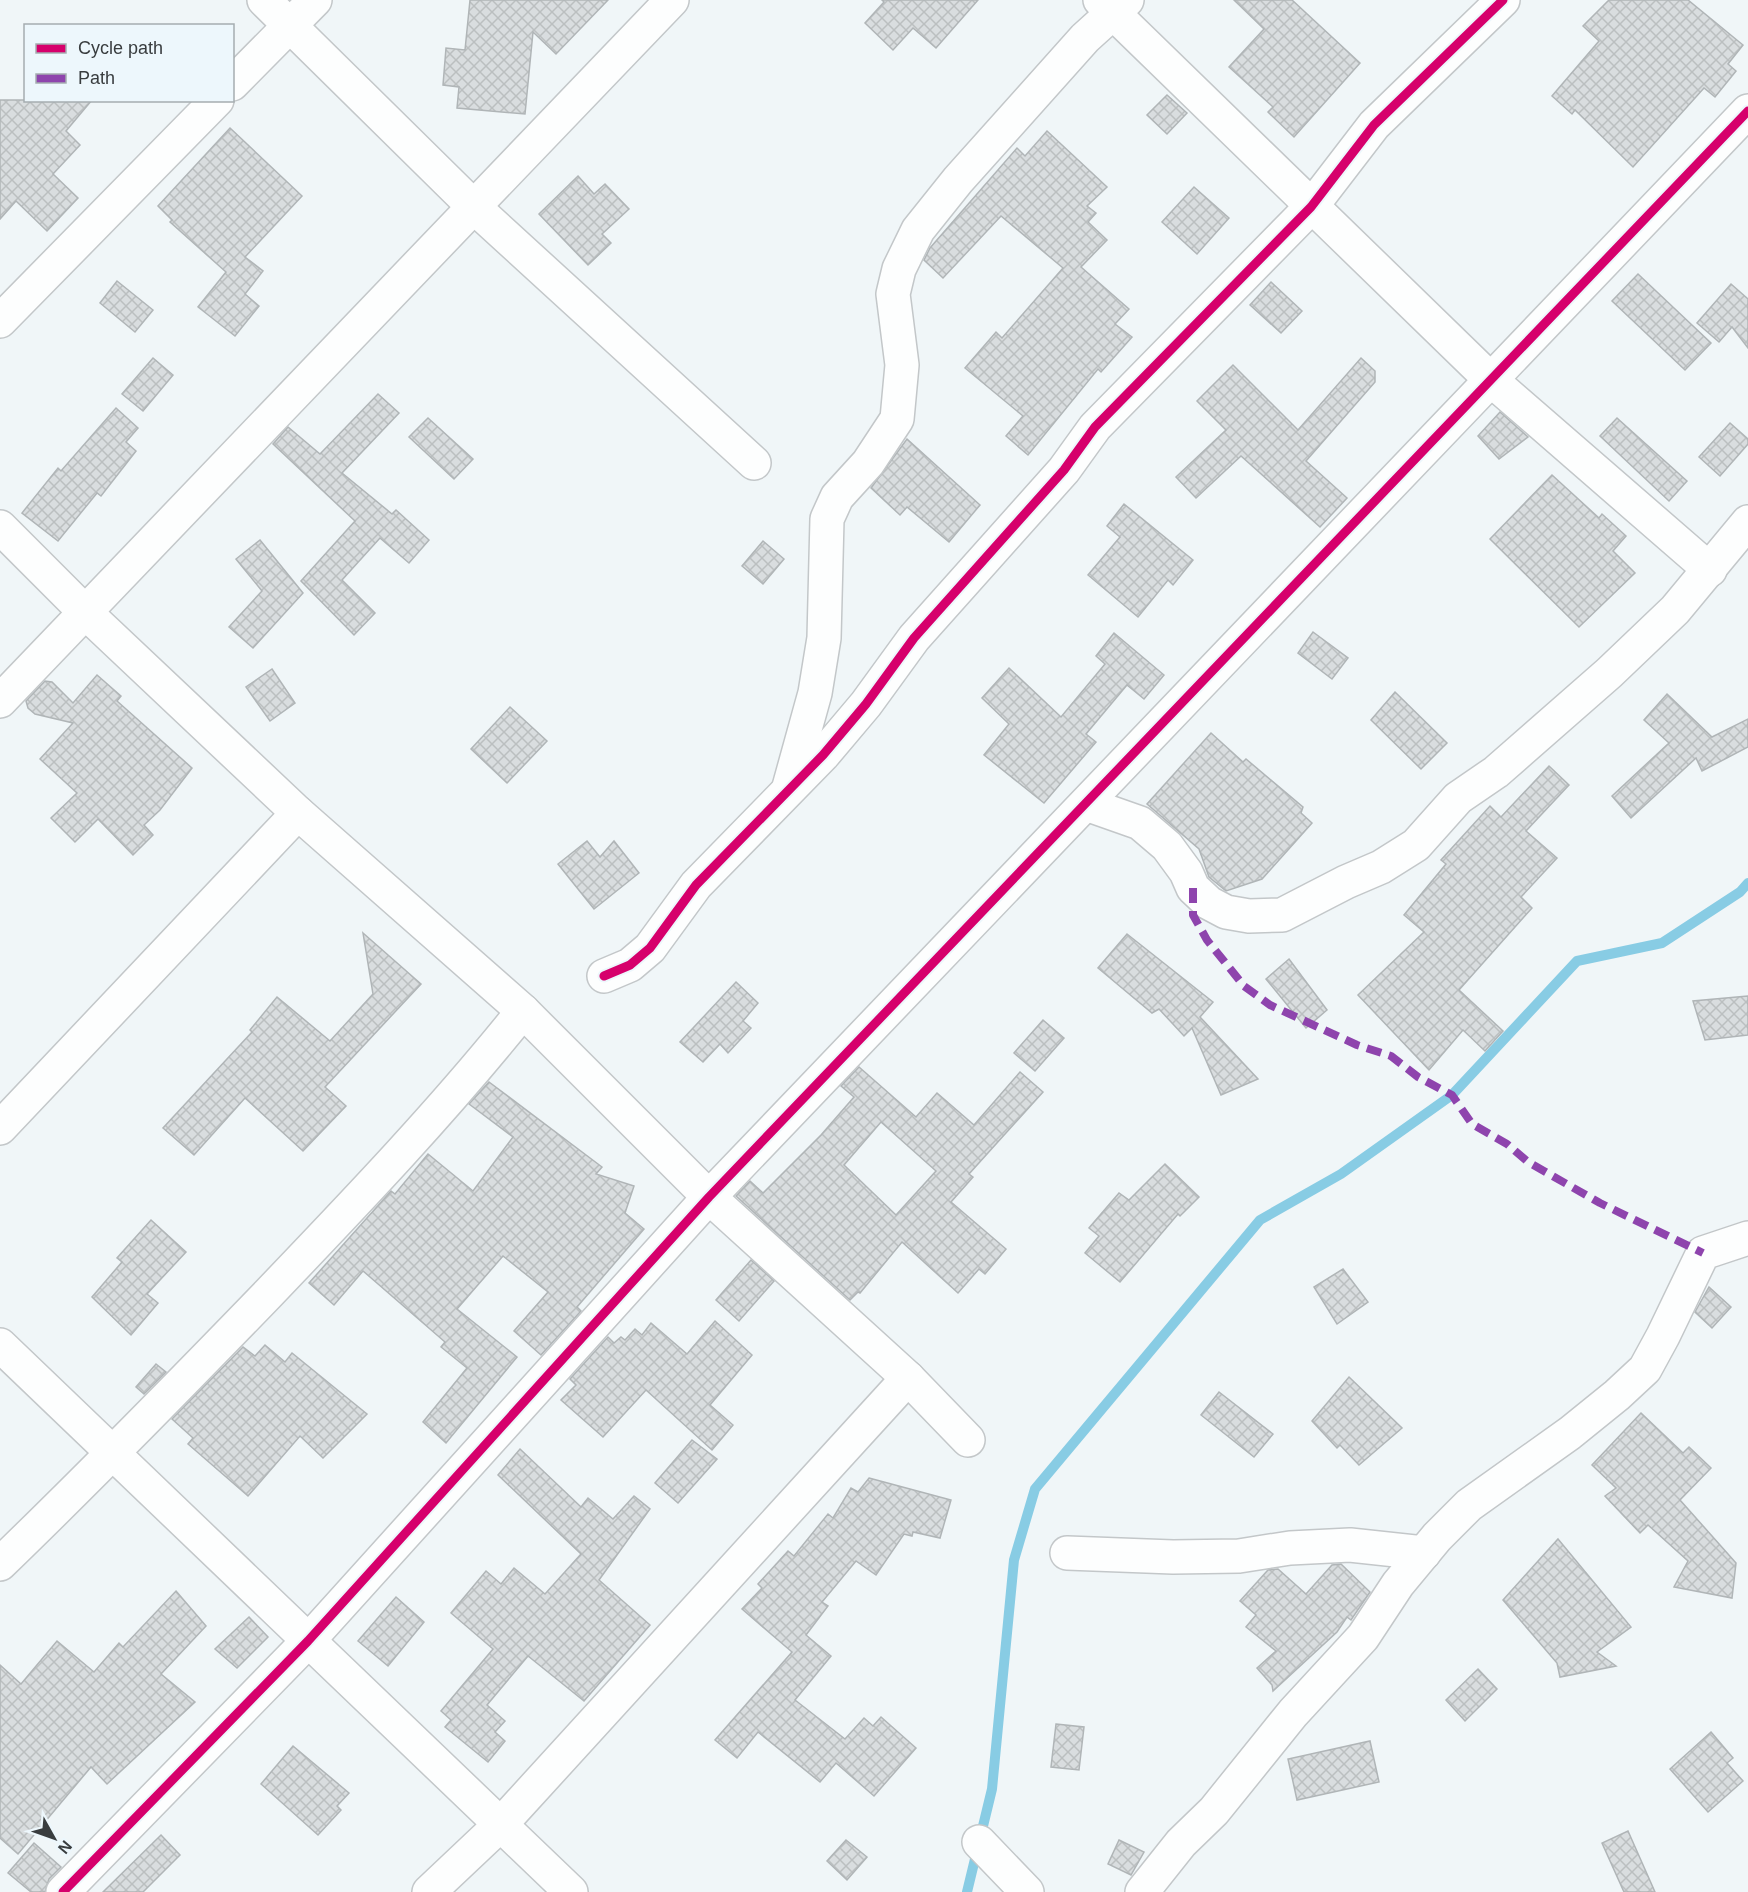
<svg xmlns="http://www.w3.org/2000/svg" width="1748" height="1892" viewBox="0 0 1748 1892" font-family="Helvetica,sans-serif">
	<defs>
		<pattern id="building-cross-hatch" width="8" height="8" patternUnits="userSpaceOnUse" patternTransform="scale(1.5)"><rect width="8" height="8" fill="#d9dddf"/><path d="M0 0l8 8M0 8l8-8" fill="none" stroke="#bbbfc0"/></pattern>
	</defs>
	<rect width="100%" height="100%" fill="#f0f6f8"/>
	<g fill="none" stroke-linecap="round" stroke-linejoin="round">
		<path stroke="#88cce4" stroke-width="10" d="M967 1892 992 1789 1014 1560 1035 1489 1260 1220 1341 1174 1452 1095 1577 961 1662 943 1740 892 1748 883"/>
	</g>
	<g fill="url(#building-cross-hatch)" stroke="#b0b5b7" stroke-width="1.5" fill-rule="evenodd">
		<path d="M470 0H608L556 54 533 32 525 114 457 108 459 87 443 85 446 48 465 50Z"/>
		<path d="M882 0H978L936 48 913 28 893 50 865 23 884 2Z"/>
		<path d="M1234 0H1292L1360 63 1294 137 1268 112 1273 107 1229 67 1264 29Z"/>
		<path d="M1609 0H1688L1743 45 1728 64 1736 71 1715 97 1704 88 1633 167 1575 110 1572 114 1552 96 1599 41 1583 26Z"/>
		<path d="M1167 95 1187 113 1167 134 1147 115Z"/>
		<path d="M0 100H92L66 131 80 145 53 174 78 198 47 231 16 201 0 219Z"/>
		<path d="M230 128 302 196 245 257 263 271 245 294 259 306 235 336 198 307 226 272 170 222 172 220 158 206Z"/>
		<path d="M1047 131 1107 187 1087 206 1096 213 1088 222 1107 240 1081 267 1129 309 1115 324 1132 337 1101 372 1098 369 1028 455 1006 436 1023 416 965 368 996 332 1002 338 1063 268 1001 216 943 278 924 260 930 248 1017 148 1025 156Z"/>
		<path d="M578 176 594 194 605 184 629 209 602 234 611 243 588 265 539 214Z"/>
		<path d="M1194 187 1229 218 1197 254 1162 222Z"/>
		<path d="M1638 274 1711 343 1685 370 1612 301Z"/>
		<path d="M117 281 153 310 135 332 100 303Z"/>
		<path d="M1271 282 1302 311 1281 333 1250 305Z"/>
		<path d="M1731 284 1748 299V348L1732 327 1719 342 1697 323Z"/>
		<path d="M153 358 173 375 143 411 122 394Z"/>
		<path d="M1361 358 1375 371V382L1306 461 1347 498 1320 527 1241 456 1196 498 1176 477 1226 430 1197 401 1233 365 1298 430Z"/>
		<path d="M378 394 399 413 342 473 392 514 396 510 429 540 409 563 380 538 342 580 375 613 354 635 301 581 355 521 273 444 288 427 320 454Z"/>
		<path d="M116 408 138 428 126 442 136 451 101 496 97 493 58 541 22 513 58 468 61 471Z"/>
		<path d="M1500 412 1528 437 1499 459 1478 436Z"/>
		<path d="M428 418 473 459 454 479 409 437Z"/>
		<path d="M1617 418 1687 481 1669 501 1600 436Z"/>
		<path d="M1730 423 1748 439V444L1720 476 1699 457Z"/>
		<path d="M907 439 980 505 949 542 907 507 900 515 871 488Z"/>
		<path d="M1552 475 1599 518 1602 514 1626 536 1613 551 1635 573 1579 627 1490 539Z"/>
		<path d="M1124 504 1193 560 1173 585 1168 580 1138 617 1088 575 1120 537 1107 526Z"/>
		<path d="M260 540 303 593 253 648 229 627 262 591 236 559Z"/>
		<path d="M763 541 784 559 763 584 742 566Z"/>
		<path d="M1313 632 1348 658 1332 679 1298 653Z"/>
		<path d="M1114 633 1164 675 1144 699 1127 685 1086 734 1096 742 1044 803 984 755 1009 724 982 698 1009 668 1061 717 1105 664 1096 656Z"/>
		<path d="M272 669 295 703 270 721 246 687Z"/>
		<path d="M97 675 121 696 117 701 192 768 160 810 144 825 153 835 133 855 98 819 75 842 51 818 77 793 40 759 73 723 35 714 28 708 26 701 45 681 52 682 73 703Z"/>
		<path d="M1395 692 1447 743 1421 769 1371 720Z"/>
		<path d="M1667 694 1712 737 1748 719V747L1702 771 1696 758 1631 818 1612 796 1669 743 1644 720Z"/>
		<path d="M510 707 547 741 507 783 471 749Z"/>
		<path d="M1211 733 1243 762 1246 759 1303 807 1301 813 1312 823 1262 879 1226 891 1209 877 1199 849 1147 804Z"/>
		<path d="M1549 766 1569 785 1526 831 1557 858 1521 897 1532 908 1459 990 1503 1031 1485 1051 1463 1030 1429 1070 1358 995 1424 932 1404 915 1446 864 1441 860 1490 806 1501 817Z"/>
		<path d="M587 841 600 857 614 841 639 873 594 909 558 864Z"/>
		<path d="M363 933 421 984 325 1087 346 1106 303 1151 245 1098 194 1155 163 1128 252 1032 250 1030 277 997 330 1041 373 994Z"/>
		<path d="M1127 934 1213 1002 1200 1017 1258 1079 1221 1095 1192 1028 1184 1036 1159 1009 1152 1013 1098 968Z"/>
		<path d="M1289 959 1327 1010 1306 1028 1266 979Z"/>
		<path d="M736 982 758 1003 743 1021 751 1028 728 1053 720 1044 703 1062 680 1042Z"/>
		<path d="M1748 996V1035L1705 1040 1693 1001Z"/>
		<path d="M1043 1020 1064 1038 1035 1071 1014 1053Z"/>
		<path d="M859 1067 916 1117 937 1093 974 1125 1020 1072 1043 1092 969 1174 973 1177 951 1202 1006 1249 985 1274 979 1269 958 1293 902 1242 860 1293 858 1292 850 1300 736 1196 750 1181 763 1193 821 1135 854 1097 841 1086ZM881 1122 936 1171 896 1215 844 1165Z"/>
		<path d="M489 1082 602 1167 596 1174 634 1186 625 1213 644 1229 577 1307 581 1311 541 1355 514 1331 548 1292 503 1256 457 1309 517 1357 446 1443 423 1422 467 1368 441 1347 445 1342 363 1271 334 1305 309 1283 391 1191 395 1194 428 1154 473 1191 513 1137 469 1104Z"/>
		<path d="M1165 1164 1199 1197 1180 1216 1178 1214 1120 1282 1085 1253 1099 1236 1089 1228 1119 1193 1129 1200Z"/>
		<path d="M151 1220 186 1252 147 1294 158 1303 131 1335 92 1297 122 1262 117 1258Z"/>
		<path d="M751 1260 774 1281 739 1321 716 1300Z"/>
		<path d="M1343 1269 1368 1302 1337 1324 1314 1287Z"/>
		<path d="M1709 1287 1731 1307 1712 1328 1695 1312Z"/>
		<path d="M715 1321 752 1355 710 1405 733 1425 712 1450 646 1390 603 1437 561 1400 576 1385 570 1379 608 1337 614 1343 621 1337 625 1340 635 1329 642 1335 651 1323 687 1354Z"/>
		<path d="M265 1345 285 1362 292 1353 367 1414 323 1458 300 1436 248 1496 188 1444 193 1438 172 1419 243 1347 255 1356Z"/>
		<path d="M156 1364 166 1372 144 1394 136 1387Z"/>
		<path d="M1349 1377 1402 1428 1359 1465 1340 1445 1337 1448 1312 1421Z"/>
		<path d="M1219 1392 1273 1434 1254 1457 1201 1415Z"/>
		<path d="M1641 1413 1683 1453 1689 1447 1711 1468 1680 1500 1736 1563 1732 1598 1674 1587 1688 1561 1648 1525 1640 1533 1605 1496 1616 1488 1592 1465Z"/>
		<path d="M692 1440 717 1459 678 1503 655 1483Z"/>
		<path d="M520 1449 581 1507 588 1498 613 1519 634 1496 650 1509 599 1580 650 1625 584 1701 528 1656 487 1705 505 1721 495 1732 505 1741 488 1762 445 1727 451 1720 441 1711 493 1649 451 1613 486 1571 501 1584 514 1568 545 1594 581 1554 498 1475Z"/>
		<path d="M869 1478 951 1500 940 1538 913 1532 912 1536 904 1534 876 1575 856 1561 822 1602 828 1606 806 1635 831 1656 795 1700 845 1739 864 1718 873 1726 881 1717 916 1748 874 1796 836 1763 820 1782 758 1732 737 1758 715 1740 792 1652 742 1609 762 1588 758 1584 788 1551 794 1556 828 1514 833 1518 851 1488 858 1492Z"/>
		<path d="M1558 1539 1631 1627 1597 1652 1616 1666 1560 1677 1557 1663 1503 1600Z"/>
		<path d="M1341 1564 1370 1592 1351 1620 1347 1617 1337 1632 1273 1691 1272 1685 1257 1668 1276 1651 1246 1627 1256 1615 1240 1601 1268 1570 1278 1569 1306 1594 1332 1565Z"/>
		<path d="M176 1591 206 1626 161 1674 195 1702 107 1784 91 1767 18 1854 0 1838V1665L21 1684 57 1641 94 1672 119 1643 123 1647Z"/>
		<path d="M396 1597 424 1622 388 1666 358 1641Z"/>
		<path d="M249 1617 268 1637 237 1668 215 1649Z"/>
		<path d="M1478 1669 1497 1689 1465 1721 1446 1700Z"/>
		<path d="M1056 1724 1084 1727 1079 1770 1051 1767Z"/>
		<path d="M1711 1732 1733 1758 1727 1763 1743 1781 1708 1812 1670 1769Z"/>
		<path d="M1370 1741 1379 1782 1297 1800 1288 1759Z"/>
		<path d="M293 1746 349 1793 337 1806 341 1810 318 1835 261 1784Z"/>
		<path d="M1628 1831 1655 1892H1624L1602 1843Z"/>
		<path d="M161 1835 180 1855 143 1892H103Z"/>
		<path d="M846 1840 867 1857 847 1880 827 1861Z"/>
		<path d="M1119 1840 1144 1852 1131 1875 1108 1864Z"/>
		<path d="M34 1843 61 1867 49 1879 45 1892H31L8 1873Z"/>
	</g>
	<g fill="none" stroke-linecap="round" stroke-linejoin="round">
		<defs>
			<g id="street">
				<path d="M264 0 474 207 754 463"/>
				<path d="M1100 0 1490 379 1710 570"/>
				<path d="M232 84 315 0"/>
				<path d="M0 321 217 100"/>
				<path d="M0 527 85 612 298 813 523 1011 709 1197 908 1378 968 1440"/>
				<path d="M0 701 672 0"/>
				<path d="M789 787 815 693 824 638 827 519 837 497 868 463 897 419 902 365 893 294 899 269 918 230 958 180 1085 38 1127 0"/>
				<path d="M1086 804 1140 823 1167 846 1186 872 1193 888 1209 903 1226 912 1249 916 1282 915 1346 882 1381 867 1416 845 1458 798 1496 772 1609 673 1675 610 1748 522"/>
				<path d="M604 976 630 965 650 948 696 885 823 755 866 704 914 638 1064 470 1095 427 1311 207 1374 125 1503 0"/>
				<path d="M0 1128 298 813"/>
				<path d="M0 1345 571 1892"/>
				<path d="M1067 1553 1173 1557 1239 1556 1290 1548 1350 1545 1424 1553"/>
				<path d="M0 1564C91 1476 180 1385 268 1294 356 1202 444 1110 523 1011"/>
				<path d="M979 1842 1027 1892"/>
				<path d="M63 1892 308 1641 709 1197 1748 111"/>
				<path d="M429 1892 502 1823 908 1378"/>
				<path d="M1142 1892 1181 1843 1214 1811 1293 1713 1363 1637 1398 1584 1437 1537 1469 1505 1570 1433 1617 1395 1645 1369 1663 1336 1703 1253 1748 1238"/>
			</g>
		</defs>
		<use href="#street" stroke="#c3c7c9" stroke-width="36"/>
		<use href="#street" stroke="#fdfefe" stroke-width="33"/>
		<path stroke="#8e44ad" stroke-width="8" stroke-dasharray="15 8" stroke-linecap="butt" d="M1193 888V915L1207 940 1244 986 1270 1005 1357 1045 1391 1056 1418 1077 1452 1095 1472 1124 1507 1144 1528 1162 1600 1203 1703 1253"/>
		<defs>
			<g id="cycleway">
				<path d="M604 976 630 965 650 948 696 885 823 755 866 704 914 638 1064 470 1095 427 1311 207 1374 125 1503 0"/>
				<path d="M63 1892 308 1641 709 1197 1748 111"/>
			</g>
		</defs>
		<use href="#cycleway" stroke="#edf7fc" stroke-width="13"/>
		<use href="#cycleway" stroke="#d6006c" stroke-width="9"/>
	</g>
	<rect x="24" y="24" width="210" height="78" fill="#edf7fc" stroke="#a5adb0" stroke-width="1.5"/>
	<rect x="36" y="44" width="30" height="9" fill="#d6006c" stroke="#a5adb0" stroke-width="1.5"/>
	<text x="78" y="54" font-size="18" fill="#393d3f">Cycle path</text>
	<rect x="36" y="74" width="30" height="9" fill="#8e44ad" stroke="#a5adb0" stroke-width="1.5"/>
	<text x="78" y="84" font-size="18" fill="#393d3f">Path</text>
	<g transform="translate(54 1838) rotate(130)" stroke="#edf7fc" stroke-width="4.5" paint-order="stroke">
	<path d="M0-4.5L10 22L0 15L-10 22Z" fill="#393d3f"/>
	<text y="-9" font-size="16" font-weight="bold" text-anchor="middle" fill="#393d3f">N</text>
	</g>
</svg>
